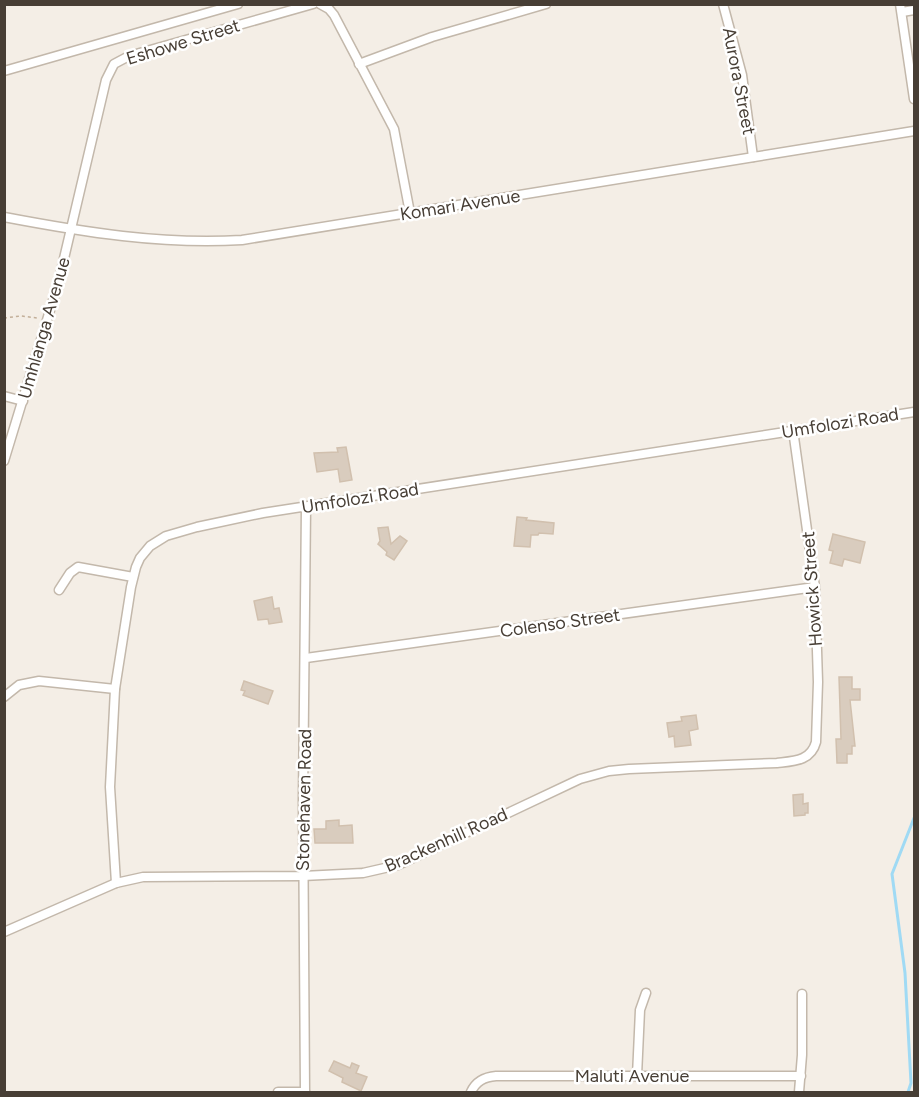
<svg xmlns="http://www.w3.org/2000/svg" width="919" height="1097" viewBox="0 0 919 1097" font-family="Figtree,sans-serif">
	<rect width="100%" height="100%" fill="#f4eee6"/>
	<g fill="none" stroke-linecap="round" stroke-linejoin="round">
		<path stroke="#a0daf4" stroke-width="3" d="M908 1092 911 1083 905 973 892 874 914 818"/>
	</g>
	<g fill="#d9ccbe" stroke="#d1c0ae" stroke-width="1.5">
		<path d="M346 447 352 480 340 482 338 469 317 472 314 453 338 452 337 448Z"/>
		<path d="M517 517 527 518 526 520 554 523 553 534 539 533 538 535H531L530 547 514 546Z"/>
		<path d="M388 527 391 544 400 536 407 541 394 560 386 555 387 552 378 544 380 541 378 528Z"/>
		<path d="M833 534 865 542 860 563 844 559 842 566 830 563 833 551 829 550Z"/>
		<path d="M272 597 274 609 279 608 282 622 269 624 268 619 258 620 254 601Z"/>
		<path d="M839 677H852V689H860V700H850L855 746H852V754H847V763H837L836 739H841Z"/>
		<path d="M244 681 273 691 268 704 243 695 245 691 241 690Z"/>
		<path d="M696 715 698 729 689 731 691 745 675 747 674 736 669 737 667 723 682 721 681 717Z"/>
		<path d="M803 794V804L808 803V813H805V815L794 816 793 795Z"/>
		<path d="M339 820V826L352 825 353 843H315L314 829H326V821Z"/>
		<path d="M334 1061 350 1068 352 1063 359 1066 356 1073 367 1077 361 1091 342 1082 343 1078 329 1071Z"/>
	</g>
	<g fill="none" stroke-linecap="round" stroke-linejoin="round">
		<defs>
			<g id="minor">
				<path d="M320 4 329 9 334 15 394 129 410 213"/>
				<path d="M723 4 742 75 753 157"/>
				<path d="M900 4 914 99"/>
				<path d="M902 12 914 10"/>
				<path d="M359 64 432 37 546 4"/>
				<path d="M4 71 238 4"/>
				<path d="M4 217C83 232 162 245 242 240L914 131"/>
				<path d="M4 396 23 401"/>
				<path d="M4 461 58 284 106 80 114 64 129 56 313 4"/>
				<path d="M59 590 70 573 78 567 133 577"/>
				<path d="M306 658 815 587"/>
				<path d="M4 697 19 685 39 681 115 689"/>
				<path d="M116 883 110 787 115 689 131 587 136 567 140 558 150 546 166 536 197 527 263 513 914 412"/>
				<path d="M4 932 116 883 143 877 303 876 363 873 398 865 580 779 609 771 629 769 777 763C794 761 811 761 816 742L818 682 815 587 793 430"/>
				<path d="M637 1076 640 1010 646 993"/>
				<path d="M278 1092H305"/>
				<path d="M305 1092 303 800 306 507"/>
				<path d="M471 1092C476 1081 484 1077 496 1076H801"/>
				<path d="M799 1092 802 1055V994"/>
			</g>
		</defs>
		<use href="#minor" stroke="#c3b8ab" stroke-width="11"/>
		<path stroke="#c3af99" stroke-width="1.5" stroke-dasharray="3 3" stroke-linecap="butt" d="M4 318 21 316 37 318"/>
		<use href="#minor" stroke="#fff" stroke-width="8"/>
	</g>
	<g text-anchor="middle" stroke-width="5" stroke-linejoin="round" paint-order="stroke">
		<g font-size="18" fill="#473e35" stroke="#fff">
			<text transform="translate(183 42) rotate(-17)" y="6">Eshowe Street</text>
			<text transform="translate(739 81) rotate(79)" y="6">Aurora Street</text>
			<text transform="translate(460 205) rotate(-9)" y="6">Komari Avenue</text>
			<text transform="translate(44 328) rotate(-74)" y="6">Umhlanga Avenue</text>
			<text transform="translate(840 423) rotate(-9)" y="6">Umfolozi Road</text>
			<text transform="translate(360 498) rotate(-9)" y="6">Umfolozi Road</text>
			<text transform="translate(812 589) rotate(-94)" y="6">Howick Street</text>
			<text transform="translate(560 623) rotate(-8)" y="6">Colenso Street</text>
			<text transform="translate(304 800) rotate(-89)" y="6">Stonehaven Road</text>
			<text transform="translate(446 840) rotate(-24)" y="6">Brackenhill Road</text>
			<text x="632" y="1082">Maluti Avenue</text>
		</g>
	</g>
	<rect width="919" height="1097" fill="none" stroke="#473e35" stroke-width="12"/>
</svg>
